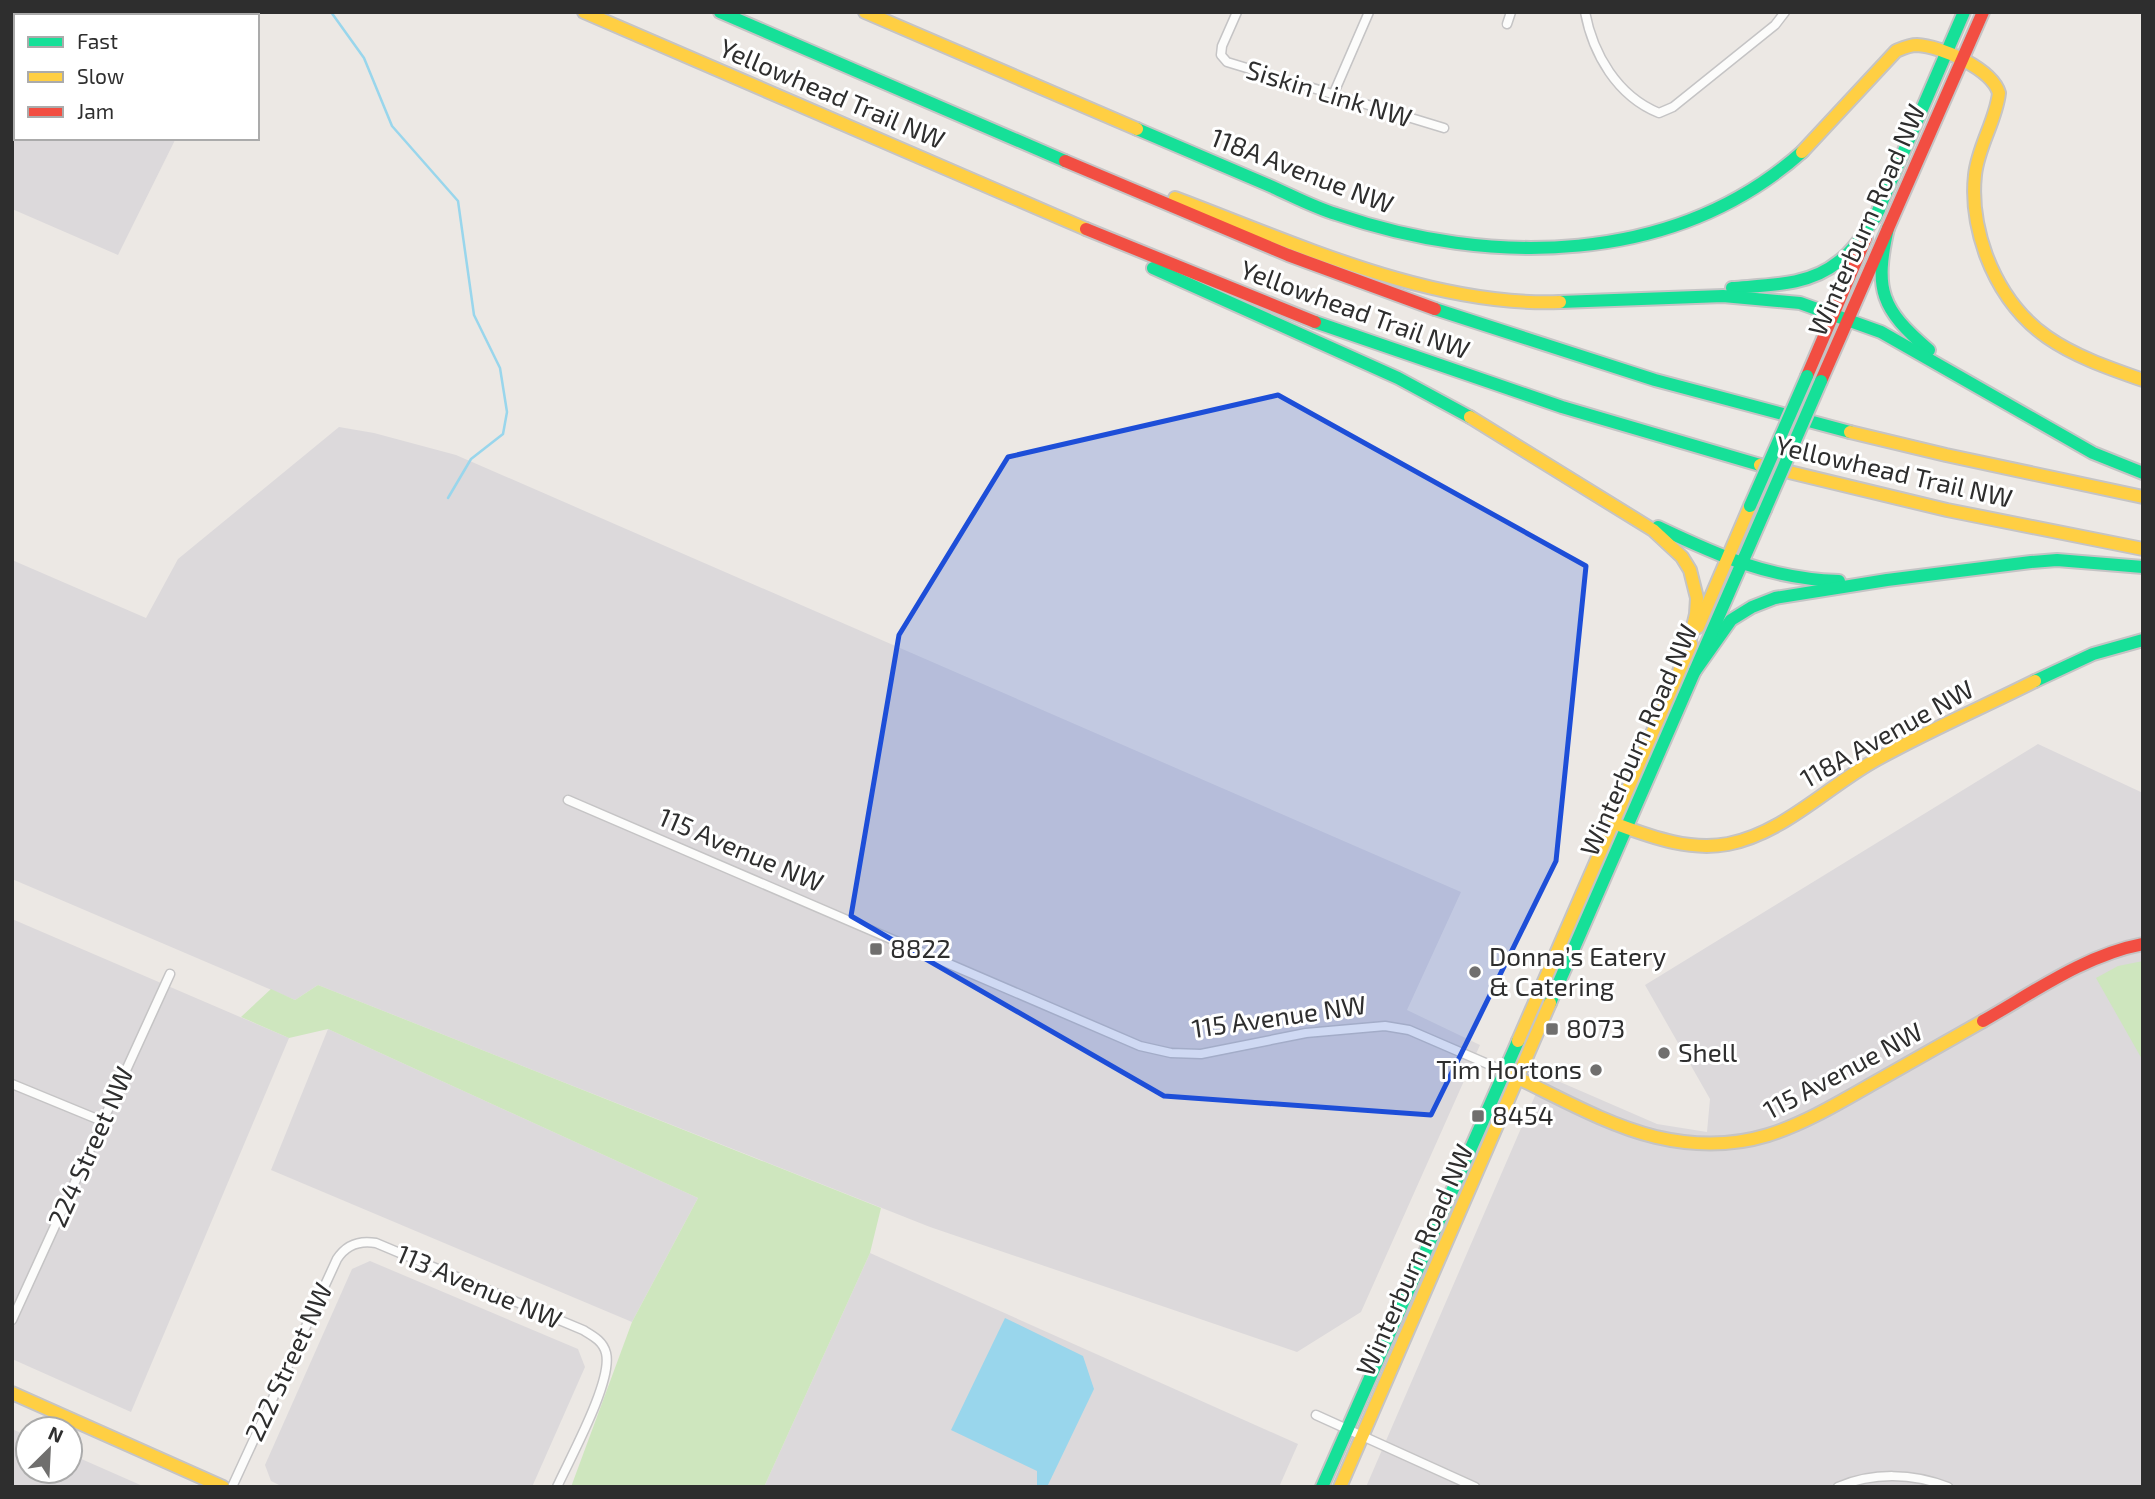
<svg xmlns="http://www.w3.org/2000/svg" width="2155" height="1499" viewBox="0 0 2155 1499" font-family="'Exo 2',sans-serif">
	<rect width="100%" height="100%" fill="#ece8e4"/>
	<g fill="#dcd9db">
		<path d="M12 12H238L236 16H16V138H176L118 255 12 209Z"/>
		<path d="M339 427 374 433 456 455 1461 892 1407 1010 1480 1045 1361 1312 1297 1352 930 1227 318 985 295 1000 12 879V560L146 618 178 559Z"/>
		<path d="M2038 744 2143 793V1487H1366L1544 1075 1657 1124 1707 1132 1710 1099 1645 985Z"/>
		<path d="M12 919 289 1038 131 1412 12 1359Z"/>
		<path d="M328 1029 698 1198 632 1322 271 1170Z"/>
		<path d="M870 1253 1298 1444 1279 1487H764Z"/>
		<path d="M370 1261 578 1349 585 1367 532 1487H283L271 1481 265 1465 352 1269Z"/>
		<path d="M12 1429 28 1436V1471H70V1454L145 1487H12Z"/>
	</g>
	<g fill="#cee6be">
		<path d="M2143 961V1061L2096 978 2118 966Z"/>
		<path d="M318 985 881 1208 870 1253 764 1487H571L632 1322 698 1198 328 1029 289 1038 241 1017 271 989 295 1000Z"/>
	</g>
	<path fill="#99d6ec" d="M1005 1318 1083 1356 1094 1389 1047 1487H1037V1471L951 1430Z"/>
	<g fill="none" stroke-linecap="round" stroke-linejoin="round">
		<path stroke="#99d6ec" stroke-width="2.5" d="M331 12 364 58 392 126 458 201 474 315 500 368 507 412 503 434 471 459 448 498"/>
		<defs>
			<g id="street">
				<path d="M1237 12 1222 46 1221 55 1227 62 1444 128"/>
				<path d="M1585 12C1593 54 1617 96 1659 113L1673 107 1775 25 1785 12"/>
				<path d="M1507 24 1511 12"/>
				<path d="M1333 95 1369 12"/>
				<path d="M568 800 1140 1046 1171 1053 1201 1054 1306 1033 1385 1026 1409 1030 1504 1071"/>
				<path d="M12 1084 102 1121"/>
				<path d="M12 1320 170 974"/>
				<path d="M1316 1415 1475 1487"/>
				<path d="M232 1487 337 1259C346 1245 359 1240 376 1243L583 1330C593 1336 603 1341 606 1353 613 1381 570 1458 557 1487"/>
				<path d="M1838 1487C1873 1472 1913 1473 1948 1487"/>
			</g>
			<g id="fast">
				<path d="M720 12 1065 161"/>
				<path d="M1137 129C1181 148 1225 167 1268 185 1291 195 1313 207 1336 214 1490 267 1674 266 1802 152"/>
				<path d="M1875 218 1964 12"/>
				<path d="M1888 228C1874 290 1881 309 1929 350"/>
				<path d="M1153 268 1398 378 1470 417"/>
				<path d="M1732 288C1768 285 1809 286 1838 262 1856 249 1867 228 1879 210"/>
				<path d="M1560 302 1723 296 1800 303 1881 332 2093 453 2143 473"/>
				<path d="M1435 309 1655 380 1850 432"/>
				<path d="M1315 322 1562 407 1760 465"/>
				<path d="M1658 527C1719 556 1770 579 1839 581"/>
				<path d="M1695 671 1731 620 1752 607 1775 598 1887 580 2031 562 2057 560 2143 567"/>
				<path d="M2035 681 2093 654 2143 640"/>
				<path d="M1550 1003 1765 510"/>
				<path d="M1322 1487 1518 1041"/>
			</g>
			<g id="slow">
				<path d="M584 12 1086 229"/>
				<path d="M865 12 1137 129"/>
				<path d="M1802 152 1896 51C1903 48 1909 45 1917 45 1941 46 1992 69 1999 93 1996 121 1978 146 1975 175 1972 202 1977 230 1986 255 2016 334 2068 354 2143 380"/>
				<path d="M1175 198C1295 243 1430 307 1560 302"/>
				<path d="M1470 417 1653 530 1682 557 1690 570 1697 598 1696 614 1687 652"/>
				<path d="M1850 432 1946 455 2143 497"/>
				<path d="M1760 465 1947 510 2143 549"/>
				<path d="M1698 627 1750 506"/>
				<path d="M1619 825C1654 838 1691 851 1728 844 1783 833 1825 789 1872 762 1925 732 1981 708 2035 681"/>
				<path d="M1518 1041 1691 644"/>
				<path d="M1514 1076C1560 1098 1607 1125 1656 1137 1746 1158 1797 1127 1872 1084 1909 1063 1946 1042 1983 1021"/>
				<path d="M12 1393 223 1487"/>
				<path d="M1340 1487 1550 1003"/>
			</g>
			<g id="jam">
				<path d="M1065 161 1288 255 1435 309"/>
				<path d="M1086 229 1315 322"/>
				<path d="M1807 376 1866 238"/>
				<path d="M1821 381 1983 12"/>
				<path d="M1983 1021C2034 992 2085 955 2143 944"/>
			</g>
		</defs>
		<use href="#street" stroke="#c5c4c5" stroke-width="11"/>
		<use href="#fast" stroke="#c5c4c5" stroke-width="16"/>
		<use href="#slow" stroke="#c5c4c5" stroke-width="16"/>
		<use href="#jam" stroke="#c5c4c5" stroke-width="16"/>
		<use href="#street" stroke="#fcfcfb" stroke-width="8"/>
		<use href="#fast" stroke="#16e098" stroke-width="12"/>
		<use href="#slow" stroke="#ffcf43" stroke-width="12"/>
		<use href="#jam" stroke="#f24e42" stroke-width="12"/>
		<defs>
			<g id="fast-bridge">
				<path d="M1750 506 1807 376"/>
				<path d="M1765 510 1821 381"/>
			</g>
		</defs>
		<use href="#fast-bridge" stroke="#c5c4c5" stroke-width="16" stroke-linecap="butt"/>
		<use href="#fast-bridge" stroke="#16e098" stroke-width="12"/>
	</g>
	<path fill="#1d4ed8" fill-opacity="0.2" stroke="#1d4ed8" stroke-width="5" stroke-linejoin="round" d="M1278 395 1586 566 1556 861 1431 1115 1164 1096 851 916 899 635 1008 457Z"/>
	<g fill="#706f6e" stroke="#fff" stroke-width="2.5">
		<rect x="869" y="942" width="14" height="14" rx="3.5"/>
		<circle cx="1475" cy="972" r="7"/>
		<rect x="1545" y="1022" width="14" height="14" rx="3.5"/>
		<circle cx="1664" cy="1053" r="7"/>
		<circle cx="1596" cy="1070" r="7"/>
		<rect x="1471" y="1109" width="14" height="14" rx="3.5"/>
	</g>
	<g text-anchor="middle" stroke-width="6" stroke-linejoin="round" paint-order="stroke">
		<g font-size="26" fill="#2e2e2e" stroke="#fff">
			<text transform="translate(832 94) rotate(23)" y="9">Yellowhead Trail NW</text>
			<text transform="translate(1329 94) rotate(17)" y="9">Siskin Link NW</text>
			<text transform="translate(1302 171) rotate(21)" y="9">118A Avenue NW</text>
			<text transform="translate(1867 220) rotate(-66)" y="9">Winterburn Road NW</text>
			<text transform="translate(1355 310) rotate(20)" y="9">Yellowhead Trail NW</text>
			<text transform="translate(1894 472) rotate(13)" y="9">Yellowhead Trail NW</text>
			<text transform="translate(1887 734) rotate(-29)" y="9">118A Avenue NW</text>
			<text transform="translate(1639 740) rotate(-66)" y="9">Winterburn Road NW</text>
			<text transform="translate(741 850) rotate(23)" y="9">115 Avenue NW</text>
			<text transform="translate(1279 1017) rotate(-8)" y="9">115 Avenue NW</text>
			<text transform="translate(1843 1071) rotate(-28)" y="9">115 Avenue NW</text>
			<text transform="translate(91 1147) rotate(-66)" y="9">224 Street NW</text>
			<text transform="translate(1415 1260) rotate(-66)" y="9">Winterburn Road NW</text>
			<text transform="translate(479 1287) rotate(23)" y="9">113 Avenue NW</text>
			<text transform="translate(289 1362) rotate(-65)" y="9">222 Street NW</text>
		</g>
		<g font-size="26" fill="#2e2e2e" stroke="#fff" text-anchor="start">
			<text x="890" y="958">8822</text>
			<text x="1489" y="966">Donna’s Eatery<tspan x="1489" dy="30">&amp; Catering</tspan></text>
			<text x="1566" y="1038">8073</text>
			<text x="1678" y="1062">Shell</text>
			<text x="1582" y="1079" text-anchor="end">Tim Hortons</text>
			<text x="1492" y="1125">8454</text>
		</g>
	</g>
	<rect width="2155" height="1499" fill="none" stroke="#2e2e2e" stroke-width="28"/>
	<rect x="14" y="14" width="245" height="126" fill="#ffffff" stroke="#ababab" stroke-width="2"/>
	<rect x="28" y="37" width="35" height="10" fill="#16e098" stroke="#ababab" stroke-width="2"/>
	<text x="77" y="49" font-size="21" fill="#2e2e2e">Fast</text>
	<rect x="28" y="72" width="35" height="10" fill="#ffcf43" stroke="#ababab" stroke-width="2"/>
	<text x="77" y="84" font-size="21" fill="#2e2e2e">Slow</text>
	<rect x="28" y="107" width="35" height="10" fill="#f24e42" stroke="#ababab" stroke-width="2"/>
	<text x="77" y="119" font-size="21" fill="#2e2e2e">Jam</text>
	<g transform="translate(49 1450) rotate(24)"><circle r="33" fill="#ffffff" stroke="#ababab" stroke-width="2"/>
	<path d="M0-5L12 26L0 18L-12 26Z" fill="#706f6e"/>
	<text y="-10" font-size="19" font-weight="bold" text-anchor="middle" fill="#2e2e2e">N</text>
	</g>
</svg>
